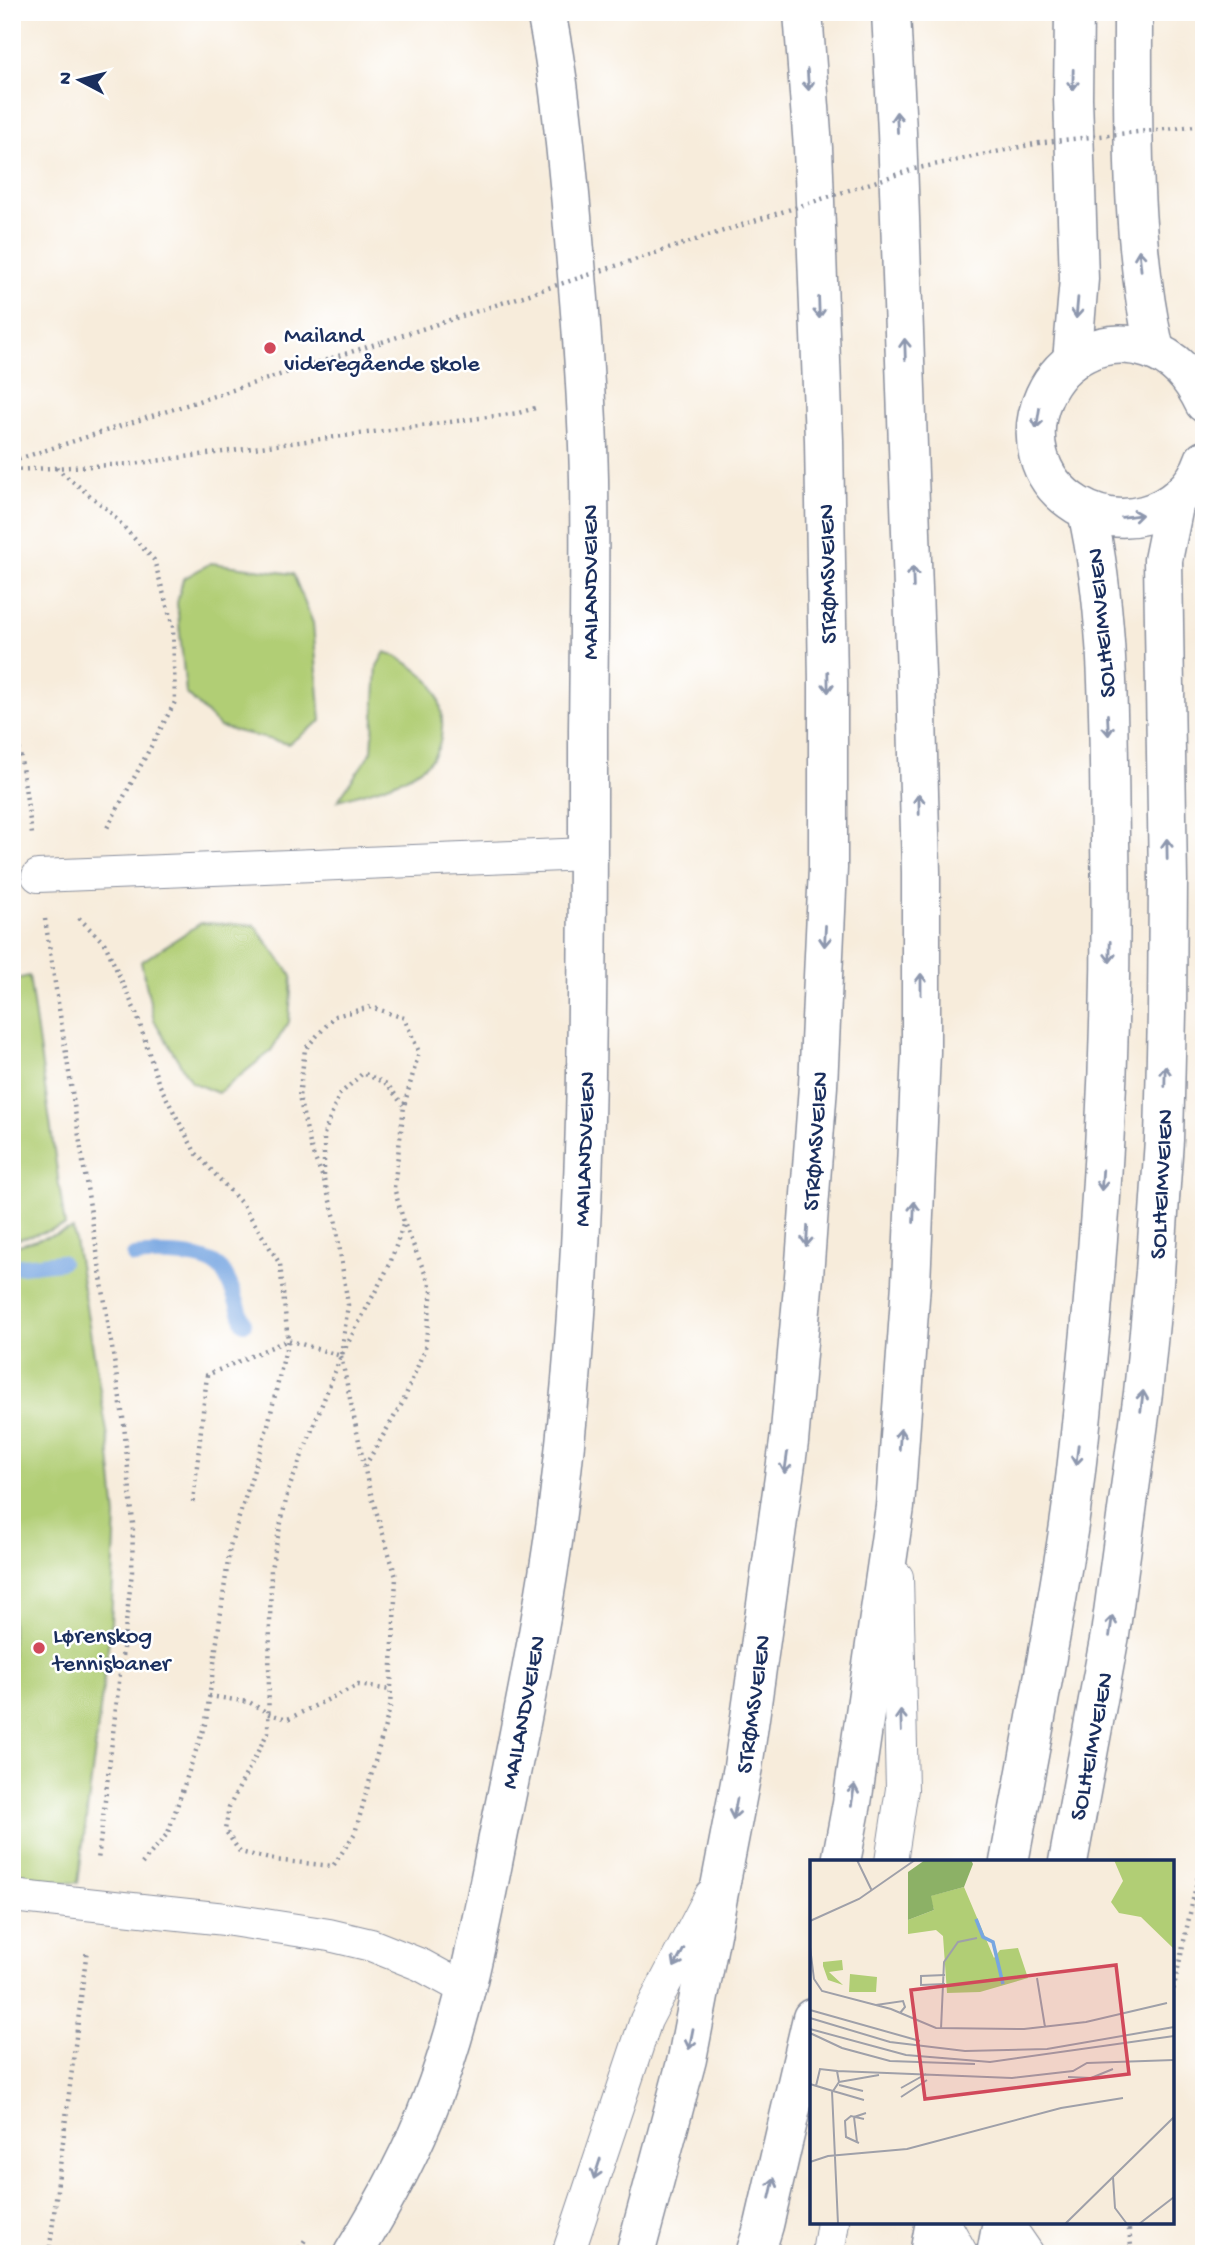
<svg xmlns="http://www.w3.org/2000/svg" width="1216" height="2266" viewBox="0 0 1216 2266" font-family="'Gochi Hand',sans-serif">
	<rect width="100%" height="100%" fill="#fff"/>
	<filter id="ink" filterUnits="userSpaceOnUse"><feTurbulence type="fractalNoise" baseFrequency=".0143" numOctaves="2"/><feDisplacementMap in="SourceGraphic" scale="14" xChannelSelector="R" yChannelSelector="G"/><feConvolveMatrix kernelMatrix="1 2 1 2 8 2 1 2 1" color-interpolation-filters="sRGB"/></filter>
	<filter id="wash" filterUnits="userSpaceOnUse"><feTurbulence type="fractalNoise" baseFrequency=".00686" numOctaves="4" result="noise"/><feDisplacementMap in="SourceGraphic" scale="28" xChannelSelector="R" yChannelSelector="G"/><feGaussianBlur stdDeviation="1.57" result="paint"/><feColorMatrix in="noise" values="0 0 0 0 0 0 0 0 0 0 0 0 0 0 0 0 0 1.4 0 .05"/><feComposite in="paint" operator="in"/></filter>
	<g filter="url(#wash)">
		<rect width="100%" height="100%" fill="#f7ecdb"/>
		<g fill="#b1ce75" stroke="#667e6a" stroke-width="2">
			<path d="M211 563 293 574 313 623 321 721 288 744 220 727 186 693 177 603 183 579Z"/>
			<path d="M385 652C399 656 425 673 433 686 445 707 447 745 428 763 405 783 366 792 338 800L372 751 377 666Z"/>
			<path d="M201 923 254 925 292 976 289 1022 270 1052 218 1093 191 1082 154 1020 141 962Z"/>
			<path d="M29 976 65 1226 12 1241V980Z"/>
			<path d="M73 1229 109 1444 116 1517 111 1623 78 1883 12 1880V1247Z"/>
		</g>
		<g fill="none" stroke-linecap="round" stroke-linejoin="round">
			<g stroke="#77a6e1" stroke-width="16">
				<path d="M134 1256C154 1254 211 1252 223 1272 233 1286 238 1307 244 1323"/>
				<path d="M12 1267 61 1262"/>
			</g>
		</g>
	</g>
	<g filter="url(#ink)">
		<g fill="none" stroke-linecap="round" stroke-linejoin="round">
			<defs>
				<g id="lane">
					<path d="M38 876 588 854"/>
					<path d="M891 1862 902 1789 897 1577"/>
					<path d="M12 1896 225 1919 329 1935 371 1945 421 1965 465 1989"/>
					<path d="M944 2222 962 2254"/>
					<path d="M1006 2222 1028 2254"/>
					<path d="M568 2254 646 2020 711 1895"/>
					<path d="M828 2254 833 2222"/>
				</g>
				<path id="street" d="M353 2254C383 2205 411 2155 431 2101 467 2009 483 1910 503 1813 524 1709 546 1603 559 1497 590 1243 588 987 588 731 589 647 590 563 589 479 587 388 579 296 571 205 565 141 559 75 546 12"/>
				<g id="secondary">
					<path d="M1133 12C1133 126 1130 240 1155 351"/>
					<path d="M1072 361 1079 279 1073 98 1074 12"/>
					<path d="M1204 403C1192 378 1176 358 1148 349 1052 319 991 452 1077 505 1097 517 1121 521 1144 515 1171 508 1195 487 1204 460"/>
					<path d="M1009 1862C1030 1750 1052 1638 1069 1525 1077 1471 1082 1417 1087 1363 1105 1188 1113 1013 1110 837 1108 729 1111 617 1087 511"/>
					<path d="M1068 1862 1110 1635 1143 1393 1155 1272 1164 1140 1167 1013 1168 881 1163 560 1175 501"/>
					<path d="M929 2254 935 2222"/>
					<path d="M996 2254 1002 2222"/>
				</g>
				<g id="highway">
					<path d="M841 1862 852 1803 895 1507 911 1284 921 1052V872L916 675 897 132 891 12"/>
					<path d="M635 2254 687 2059 743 1767 789 1442 804 1276 818 1086 828 868V684L824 440 813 148 803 12"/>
					<path d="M755 2254 764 2225 812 2018"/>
				</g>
			</defs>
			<use href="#lane" stroke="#898e9c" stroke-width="34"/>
			<use href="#street" stroke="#898e9c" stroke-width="41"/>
			<use href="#secondary" stroke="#898e9c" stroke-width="41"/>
			<use href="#highway" stroke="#898e9c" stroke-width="41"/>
			<g stroke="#898e9c" stroke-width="4.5" stroke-dasharray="2 5" stroke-linecap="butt">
				<path d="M12 461 382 342"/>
				<path d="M56 468 108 510 154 560 173 627 175 702 107 828"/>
				<path d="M12 470 132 464 518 413 539 407"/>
				<path d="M12 700 32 834"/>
				<path d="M79 918 105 944 137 1015 158 1082 195 1152 243 1205 280 1264 288 1340 268 1425 230 1546 206 1721 168 1833 140 1866"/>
				<path d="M45 919 124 1424 133 1524 132 1572 98 1860"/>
				<path d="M324 1176V1134L339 1095 363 1073 387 1084 403 1105"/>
				<path d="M341 1356 368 1484 396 1577 390 1708 355 1833 333 1866 274 1860 240 1852 225 1830 229 1807 268 1732 271 1568 288 1491 341 1356 390 1264 404 1222 394 1188 404 1106 419 1052 404 1018 371 1007 335 1016 305 1049 299 1097 312 1152 324 1180 335 1218 348 1305 341 1356"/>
				<path d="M365 1466 403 1402 425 1348 432 1290 404 1223"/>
				<path d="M193 1502 207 1375 288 1340 341 1356"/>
				<path d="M209 1696 249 1702 269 1714 288 1719 358 1685 390 1690"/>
				<path d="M1172 1996 1204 1849"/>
				<path d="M1128 2222 1132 2254"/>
				<path d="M49 2254 87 1949"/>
				<path d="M296 2254 305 2240"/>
			</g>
			<use href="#lane" stroke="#fff" stroke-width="32"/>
			<use href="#street" stroke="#fff" stroke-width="38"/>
			<use href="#secondary" stroke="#fff" stroke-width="38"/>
			<use href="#highway" stroke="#fff" stroke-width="38"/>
			<path stroke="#898e9c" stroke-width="4.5" stroke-dasharray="2 5" stroke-linecap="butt" d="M382 342 914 169 1044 142 1204 125"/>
		</g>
		<defs><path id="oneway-shaft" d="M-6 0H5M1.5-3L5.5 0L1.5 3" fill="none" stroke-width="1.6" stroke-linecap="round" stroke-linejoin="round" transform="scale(1.75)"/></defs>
		<g stroke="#8d97ae">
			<use href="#oneway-shaft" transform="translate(808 80) rotate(86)"/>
			<use href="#oneway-shaft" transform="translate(1073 80) rotate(91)"/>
			<use href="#oneway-shaft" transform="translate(897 122) rotate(-93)"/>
			<use href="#oneway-shaft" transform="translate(1140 260) rotate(-96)"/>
			<use href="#oneway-shaft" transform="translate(819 308) rotate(88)"/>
			<use href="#oneway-shaft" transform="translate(1077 308) rotate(95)"/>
			<use href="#oneway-shaft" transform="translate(905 349) rotate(-92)"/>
			<use href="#oneway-shaft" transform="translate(1038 418) rotate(99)"/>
			<use href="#oneway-shaft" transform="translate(1132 516) rotate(-7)"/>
			<use href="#oneway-shaft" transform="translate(913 577) rotate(-92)"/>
			<use href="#oneway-shaft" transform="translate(828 682) rotate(89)"/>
			<use href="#oneway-shaft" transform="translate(1108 725) rotate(87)"/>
			<use href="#oneway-shaft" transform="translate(919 804) rotate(-91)"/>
			<use href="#oneway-shaft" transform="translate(1167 849) rotate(-91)"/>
			<use href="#oneway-shaft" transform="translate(825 936) rotate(93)"/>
			<use href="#oneway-shaft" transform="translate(1110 952) rotate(91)"/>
			<use href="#oneway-shaft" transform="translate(921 984) rotate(-90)"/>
			<use href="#oneway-shaft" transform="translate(1165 1076) rotate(-89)"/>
			<use href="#oneway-shaft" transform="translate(1102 1180) rotate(94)"/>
			<use href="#oneway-shaft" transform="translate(914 1212) rotate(-88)"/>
			<use href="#oneway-shaft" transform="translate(807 1236) rotate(94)"/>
			<use href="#oneway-shaft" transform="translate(1142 1401) rotate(-83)"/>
			<use href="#oneway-shaft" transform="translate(900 1439) rotate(-86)"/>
			<use href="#oneway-shaft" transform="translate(1077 1455) rotate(97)"/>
			<use href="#oneway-shaft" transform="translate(786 1463) rotate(98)"/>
			<use href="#oneway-shaft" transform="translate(1111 1626) rotate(-82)"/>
			<use href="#oneway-shaft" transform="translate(901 1721) rotate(-92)"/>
			<use href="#oneway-shaft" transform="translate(853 1795) rotate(-81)"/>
			<use href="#oneway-shaft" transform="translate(735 1809) rotate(101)"/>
			<use href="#oneway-shaft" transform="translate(679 1958) rotate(118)"/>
			<use href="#oneway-shaft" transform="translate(691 2039) rotate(101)"/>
			<use href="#oneway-shaft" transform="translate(597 2169) rotate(108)"/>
			<use href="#oneway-shaft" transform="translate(772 2188) rotate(-77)"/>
		</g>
	</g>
	<g fill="#d1495b" stroke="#fff" stroke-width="2.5">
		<circle cx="270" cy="348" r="7"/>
		<circle cx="39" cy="1648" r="7"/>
	</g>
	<g text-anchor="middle" stroke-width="5" stroke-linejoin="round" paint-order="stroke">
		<g font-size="24" fill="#1b2f5e" stroke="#fff" text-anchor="start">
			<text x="284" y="342">Mailand<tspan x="284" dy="28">videregående skole</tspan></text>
			<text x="53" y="1642">Lørenskog<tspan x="53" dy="28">tennisbaner</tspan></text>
		</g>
		<g font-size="24" fill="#1b2f5e" stroke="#fff">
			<text transform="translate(826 574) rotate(-91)" y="8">STRØMSVEIEN</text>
			<text transform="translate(589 582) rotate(-90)" y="8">MAILANDVEIEN</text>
			<text transform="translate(1100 623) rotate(-95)" y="8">SOLHEIMVEIEN</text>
			<text transform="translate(814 1141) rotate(-86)" y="8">STRØMSVEIEN</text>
			<text transform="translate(583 1149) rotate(-88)" y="8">MAILANDVEIEN</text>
			<text transform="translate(1160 1184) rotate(-87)" y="8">SOLHEIMVEIEN</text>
			<text transform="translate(752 1704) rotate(-82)" y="8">STRØMSVEIEN</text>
			<text transform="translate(522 1712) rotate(-79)" y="8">MAILANDVEIEN</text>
			<text transform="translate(1090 1746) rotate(-79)" y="8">SOLHEIMVEIEN</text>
		</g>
	</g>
	<g transform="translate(810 1860)">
		<rect width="364" height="364" fill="#f7ecdb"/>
		<path d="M304 0H364V89L331 57 309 53 301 42 313 21ZM154 27 184 98 190 90 208 88 218 118 170 132 137 133 133 76 126 70 98 74V60L124 50 120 36ZM32 100 33 110 19 112 33 125 18 120 13 106V102ZM40 114 67 117 66 132H39Z" fill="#b1ce75"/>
		<path d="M115 0H161L163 4 154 27 121 36 124 50 98 60V12Z" fill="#8cb166"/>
		<path fill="none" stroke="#77a6e1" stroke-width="3.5" d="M166 59 173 77 183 82 193 124"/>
		<path fill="none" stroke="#9fa0a9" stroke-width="2" d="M47 0 62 31M0 61 49 39 105 0M0 87 4 119 12 131 81 149 126 168 214 169 276 162 357 143M135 115 111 116V125L135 124M227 118 235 167M66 145 93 141 95 147 90 153M0 150 110 181M0 158 80 182 155 191 237 189 364 167M0 169 96 195 180 202 364 176M131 169 134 102 148 82 167 78M0 173 32 188 80 201 165 204M27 211 202 218 263 211 277 203 364 200M258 217 281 218 303 209M29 222 69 215M0 224 23 231 29 222 27 211 10 209 6 226M29 225 53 231M91 228 116 214M22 231 28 364M23 231 54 240M91 237 117 220M47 282 44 257 56 253M49 283 36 277 35 261 41 256 54 259M0 302 18 296 97 289 251 248 313 238M303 317 305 348 317 364M255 364 364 257M329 364 364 337"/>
		<path fill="#d1495b" fill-opacity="0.15" stroke="#d1495b" stroke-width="3.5" d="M306 105 319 214 115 239 101 130Z"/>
		<rect width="364" height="364" fill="none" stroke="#1b2f5e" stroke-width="3.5"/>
	</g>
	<rect width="1216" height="2266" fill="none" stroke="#fff" stroke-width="42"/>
	<g transform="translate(80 80) rotate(277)" stroke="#ffffff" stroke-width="5" paint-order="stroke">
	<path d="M0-5L12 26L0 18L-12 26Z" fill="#1b2f5e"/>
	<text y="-10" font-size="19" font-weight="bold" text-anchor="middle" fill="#1b2f5e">N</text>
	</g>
</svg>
